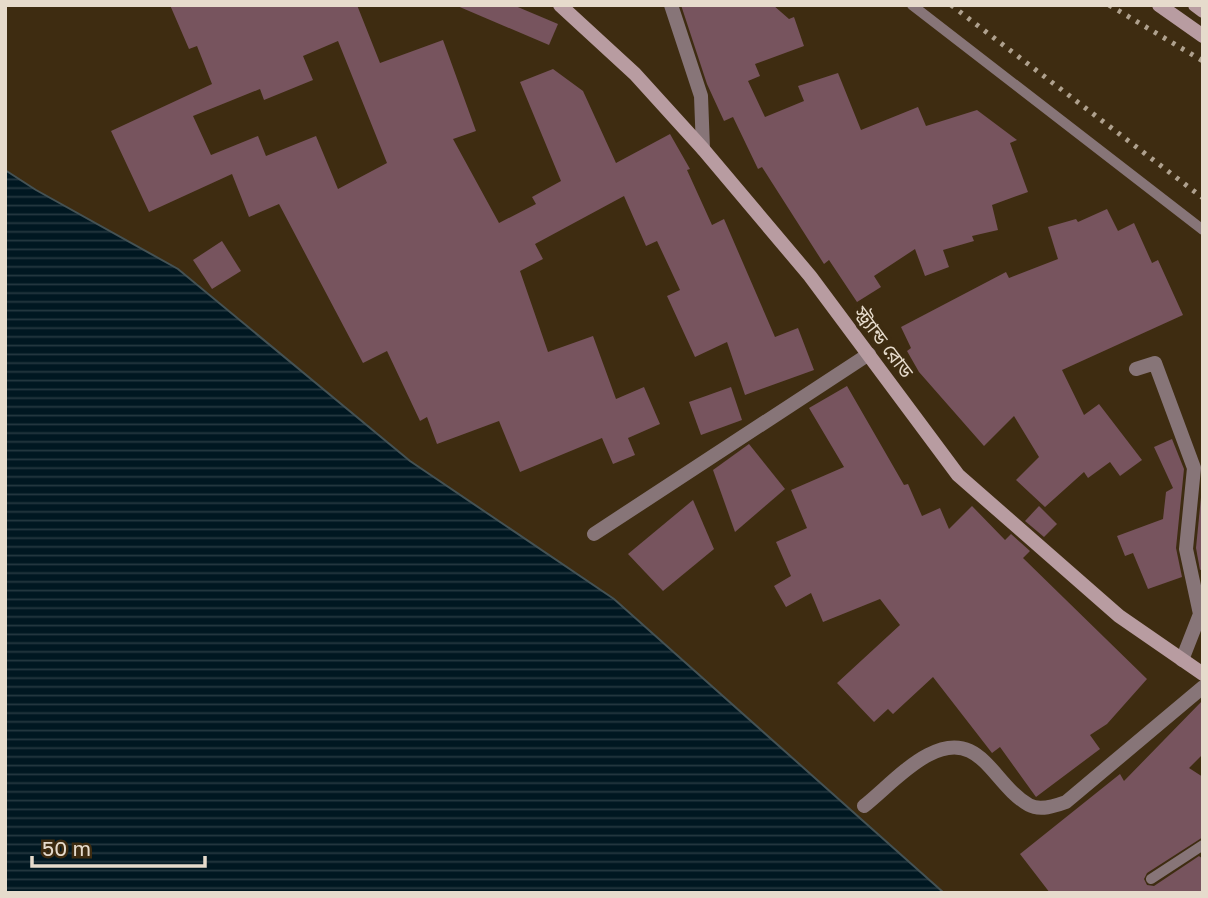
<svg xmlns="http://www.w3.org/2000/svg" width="1208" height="898" viewBox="0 0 1208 898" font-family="'Golos Text','Noto Sans Bengali',sans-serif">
	<defs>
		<pattern id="water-rules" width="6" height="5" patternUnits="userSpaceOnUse" patternTransform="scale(1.75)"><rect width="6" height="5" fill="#001721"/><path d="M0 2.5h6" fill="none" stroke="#253840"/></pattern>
	</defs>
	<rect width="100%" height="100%" fill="#3e2c11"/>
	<path fill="url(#water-rules)" stroke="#455254" stroke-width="2" d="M5 170 36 190 178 269 410 461 614 599 944 893H5Z"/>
	<g fill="#77545e" fill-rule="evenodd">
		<path d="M170 5H357L380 63 443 40 476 131 453 139 499 223 536 204 532 197 561 181 520 82 553 69 583 91 616 163 670 134 690 169 687 170 712 225 724 219 775 337 798 328 814 370 745 395 727 342 695 357 667 296 680 290 657 241 646 246 624 196 535 244 543 259 520 271 548 352 593 336 616 399 644 387 660 424 628 438 635 455 613 464 602 438 520 472 499 421 437 444 427 417 420 421 387 351 363 363 279 204 249 217 232 174 149 212 111 131 212 84 197 46 189 49ZM338 41 387 163 338 189 316 136 266 156 258 136 211 155 193 116 260 89 264 100 313 80 303 56Z"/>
		<path d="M455 5H513L558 24 549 45Z"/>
		<path d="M681 5H773L789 19 794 17 804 46 755 64 760 76 748 81 765 117 804 101 798 86 838 73 861 130 918 107 926 126 977 110 1017 140 1010 143 1028 192 992 205 998 230 972 236 974 241 943 250 949 267 925 276 915 249 874 276 881 287 857 302 829 260 824 264 762 167 758 169 733 117 724 121 707 84Z"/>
		<path d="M1107 209 1118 231 1134 223 1152 263 1158 260 1183 315 1062 370 1084 415 1099 404 1142 460 1120 476 1110 462 1088 478 1084 472 1045 507 1016 480 1039 457 1014 416 984 446 919 372 907 351 911 348 901 327 1006 272 1009 278 1058 259 1048 227 1076 219 1078 222Z"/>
		<path d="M222 241 241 271 212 289 193 260Z"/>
		<path d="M847 386 904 485 908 484 922 516 940 508 949 529 972 506 1005 540 1011 534 1030 551 1023 558 1147 679 1107 724 1090 735 1100 749 1036 797 1000 747 992 753 933 677 893 714 888 709 874 722 837 683 900 625 880 599 823 622 811 593 786 607 774 586 791 576 776 542 807 528 791 490 844 467 809 408Z"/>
		<path d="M731 387 742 420 701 435 689 402Z"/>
		<path d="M1172 439 1184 469 1176 548 1182 577 1148 589 1133 553 1125 556 1117 536 1163 519 1166 492 1173 488 1154 447Z"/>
		<path d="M749 444 785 489 735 532 713 470Z"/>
		<path d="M1203 477V569L1200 570 1196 548Z"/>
		<path d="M693 500 714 549 663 591 628 554Z"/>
		<path d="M1039 506 1057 524 1044 537 1025 521Z"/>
		<path d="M1203 700V754L1189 768 1203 777V837L1147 873 1144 879 1147 885 1154 886 1199 856 1203 859V893H1050L1020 854 1120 774 1124 781Z"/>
	</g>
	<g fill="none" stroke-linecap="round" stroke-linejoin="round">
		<g stroke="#877578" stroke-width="10">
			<path d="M912 5 1203 230"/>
			<path d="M1151 879 1203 845"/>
		</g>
		<g stroke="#877578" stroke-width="14">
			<path d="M671 5 701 96 703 149"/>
			<path d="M1136 369 1155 363 1194 468 1186 549 1200 614 1182 660"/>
			<path d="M594 534 869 354"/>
			<path d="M864 806C884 790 905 767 928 755 981 727 992 784 1029 805 1040 811 1055 806 1066 802L1203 687"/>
		</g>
		<g stroke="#b89ca1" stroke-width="14">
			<path d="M560 5 635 74 703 149 810 276 958 475 1119 616 1203 674"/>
			<path d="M1159 5 1203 36"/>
			<path d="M1195 5 1203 11"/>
		</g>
		<g stroke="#afa18e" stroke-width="5" stroke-dasharray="3.5 7" stroke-linecap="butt">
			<path d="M951 5 1203 198"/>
			<path d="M1109 5 1203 61"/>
		</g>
	</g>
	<g text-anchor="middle" stroke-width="7" stroke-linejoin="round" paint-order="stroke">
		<g font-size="19" fill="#e6dbcc" stroke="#3e2c11">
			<text transform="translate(884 342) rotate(53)" y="7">স্ট্র্যান্ড রোড</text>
		</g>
	</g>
	<rect width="1208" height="898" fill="none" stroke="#e6dbcc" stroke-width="14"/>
	<path d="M32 856v10h173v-10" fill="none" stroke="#e6dbcc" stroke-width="3.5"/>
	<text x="42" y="856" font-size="21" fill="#e6dbcc" stroke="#3e2c11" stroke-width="5" paint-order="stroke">50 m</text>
</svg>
